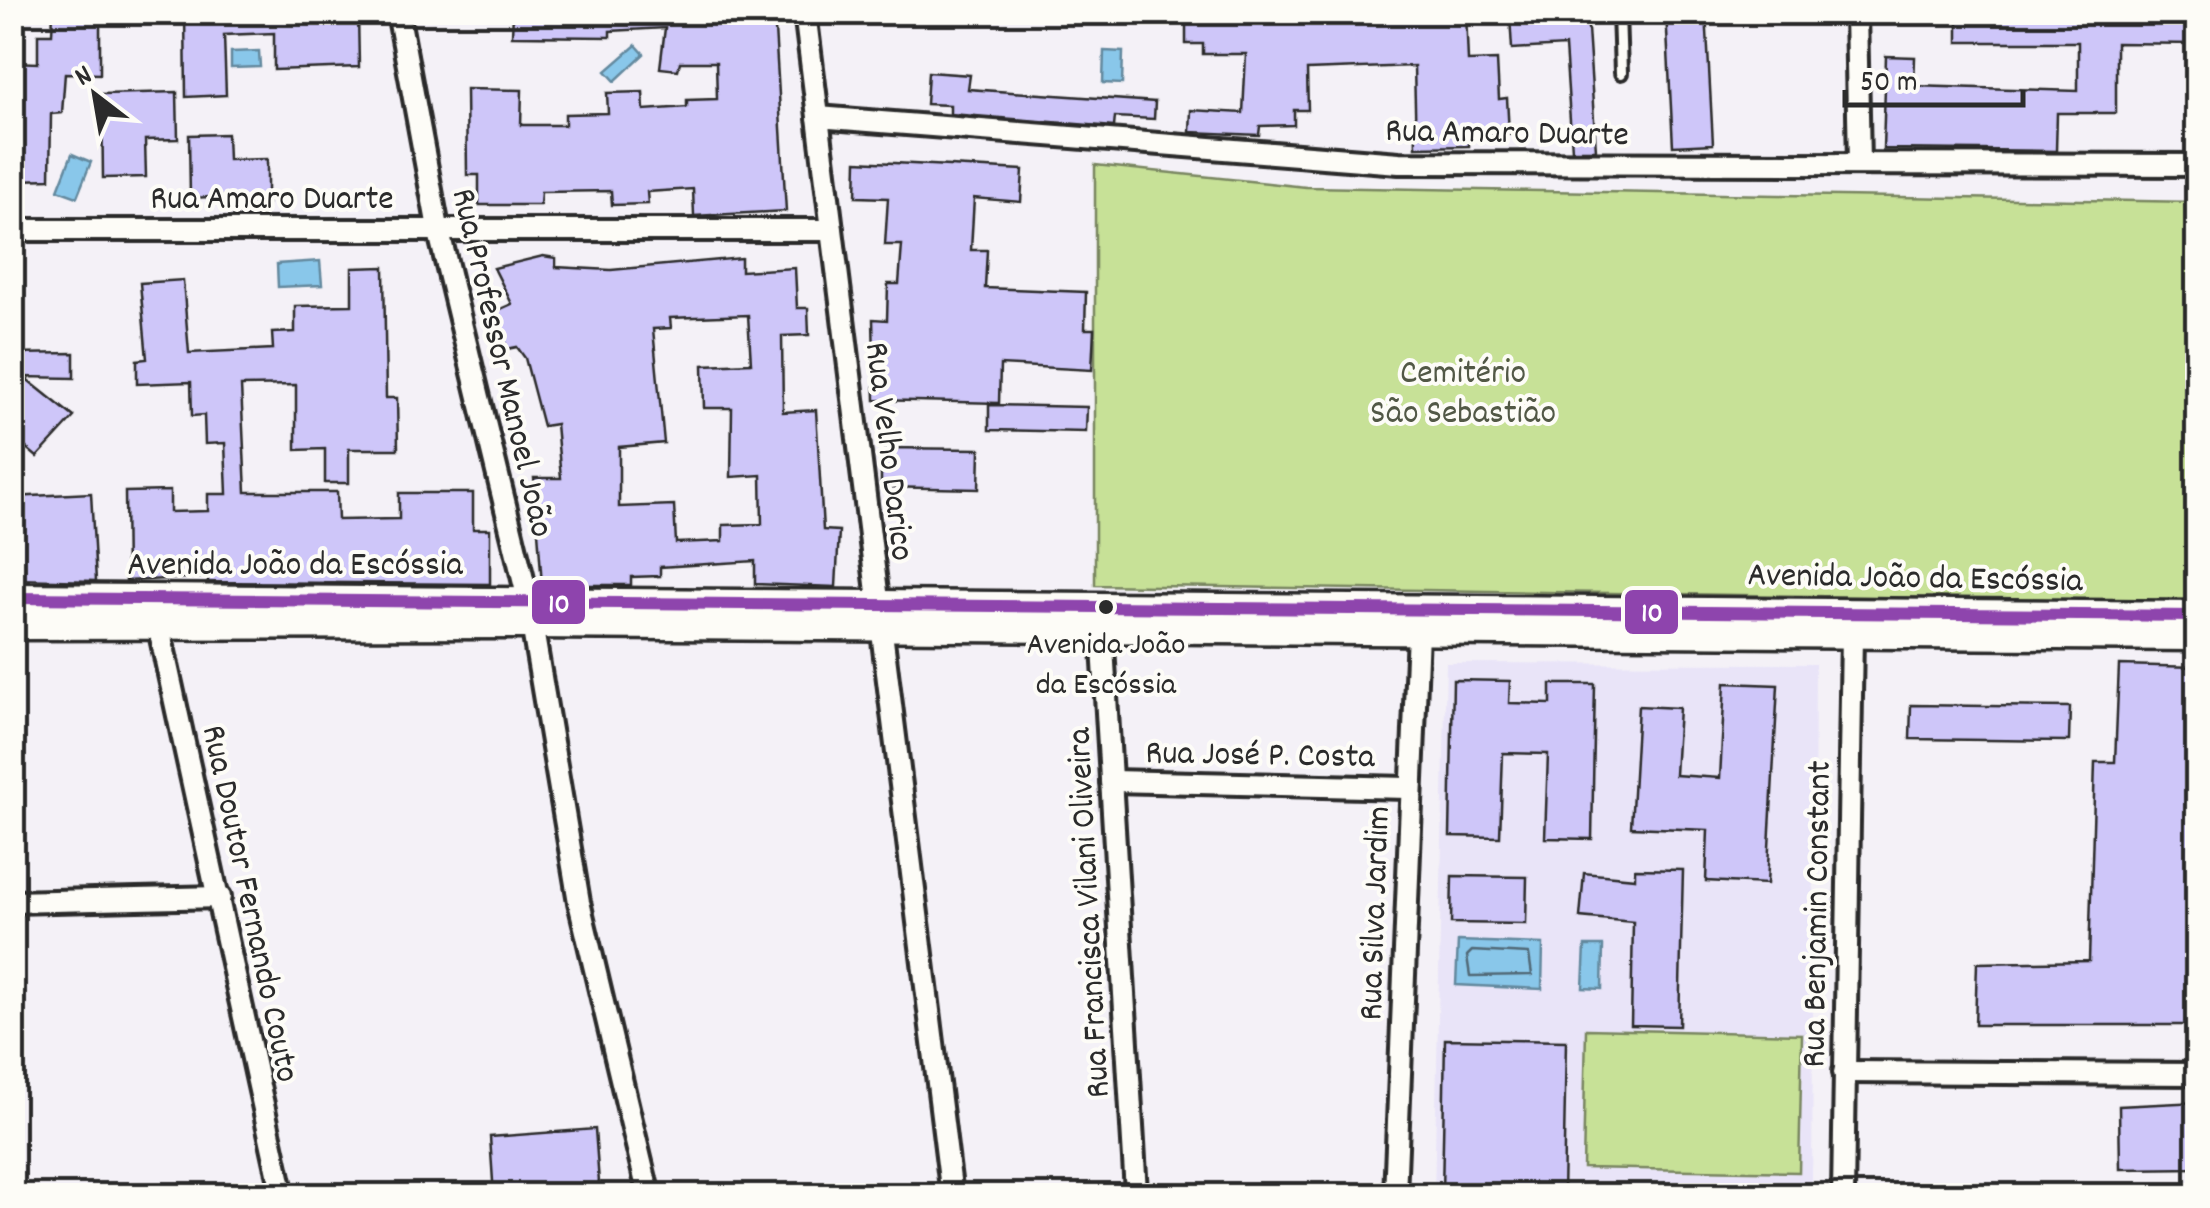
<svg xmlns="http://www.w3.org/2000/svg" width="2210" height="1208" viewBox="0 0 2210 1208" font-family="Dekko,sans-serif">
	<rect width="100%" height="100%" fill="#f4f1f7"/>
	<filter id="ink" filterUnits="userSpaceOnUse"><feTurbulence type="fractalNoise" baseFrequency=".01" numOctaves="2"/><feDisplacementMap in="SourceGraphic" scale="20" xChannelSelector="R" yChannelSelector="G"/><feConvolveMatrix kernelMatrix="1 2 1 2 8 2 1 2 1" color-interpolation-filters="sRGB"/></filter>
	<g filter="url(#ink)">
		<path fill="#e9e4f8" d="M1446 663 1815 664 1812 1195 1434 1196Z"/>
		<g fill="#c7e197" stroke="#798661" stroke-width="2.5">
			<path d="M1095 165 1306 187 2197 202V602L1095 585Z"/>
			<path d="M1586 1029 1802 1034 1799 1172 1583 1168Z"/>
		</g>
		<g fill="#89c7ea" stroke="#63899e" stroke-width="2.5">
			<path d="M636 45 644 54 615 81 606 71Z"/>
			<path d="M259 51 260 67 231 68V52Z"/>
			<path d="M1104 51 1123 52 1122 84 1103 83Z"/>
			<path d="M72 154 91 162 77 197 58 190Z"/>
			<path d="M320 261 322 285 278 287 277 264Z"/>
			<path d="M1458 941 1543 944 1542 989 1456 985Z"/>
			<path d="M1585 946H1603L1602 989 1583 988Z"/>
		</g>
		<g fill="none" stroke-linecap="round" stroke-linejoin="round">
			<path stroke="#516977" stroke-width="2.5" d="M1472 951 1529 954 1532 975 1470 976 1467 956Z"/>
		</g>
		<g fill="#cec6f9" stroke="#2b2b2b" stroke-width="2.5" fill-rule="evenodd">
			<path d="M53 12H100V74L65 73 62 113 51 114 50 179 19 180 18 150H24L21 121 12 111V62L38 63V34H52Z"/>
			<path d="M185 12H358L359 67 274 70V33L224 35 226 95 186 97Z"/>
			<path d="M513 12H774L786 211 694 216 693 189 647 192 648 204 612 205 611 191 541 192 540 205H479V175H467L466 89 522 90 521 125H565V114L608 113 607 93 643 92 644 110 687 107V100L717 99 716 62H680L678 70 660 68 665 28 610 31V37L512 36Z"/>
			<path d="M1186 12H1466L1468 61 1497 60 1499 99 1507 98 1509 134 1469 136V146L1416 147 1414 66 1307 70 1308 110H1294V125L1260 126 1259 135 1190 132 1191 110 1243 113 1246 54H1203V44H1186Z"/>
			<path d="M1666 12H1706L1713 144 1673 146Z"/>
			<path d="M1958 12H2198V44L2116 43V113H2057L2056 151 1883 149 1886 56 1915 57 1914 86 2078 91V42H1958Z"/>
			<path d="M1550 14H1587L1596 150H1572L1565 46 1512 49 1510 16Z"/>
			<path d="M928 72 970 75 968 89 1155 102 1154 119 1115 117 1114 127 950 114V105L926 104Z"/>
			<path d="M177 92 178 139 145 140 146 177 103 178 102 94Z"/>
			<path d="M227 134 228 160 267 159V208L233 209V196L190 198 189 135Z"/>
			<path d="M857 161 1023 170 1021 202 974 198 971 250H987L985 288 1086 292 1085 329H1094L1092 370 1000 365 999 403 875 400 873 319 887 320 888 284H899L902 245H885L888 198 856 197Z"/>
			<path d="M543 256 556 258V267L611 270 741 258V271L795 268 797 308H808L809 335 782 336 783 412 816 410 823 530 839 531 836 587 755 584V561L660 567V576L631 577V585H542L534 478H561L556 424 543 426 525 358 517 347 507 349 496 311 512 304 494 268ZM748 315 751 363 703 365 704 408H732L731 477 761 475 762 524 723 525V541L676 543 674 505 619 507V447L664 443 653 329 671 328 670 318Z"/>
			<path d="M384 267 386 398H397L398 449H349V483H325V449L296 450V385L241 386 246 492H337L338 520 399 519V493H473V529H490V584L208 582V577L126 581 125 492 170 491V512L208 511V494H227L225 443 205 444 204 415 192 416 191 382 137 384V360L147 359 140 283 183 280 189 353 273 349 272 333 295 332V306L352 305V268Z"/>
			<path d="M74 353V378L24 377 74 417 37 457 12 436V354Z"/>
			<path d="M989 405 1087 407 1086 432 989 430Z"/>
			<path d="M881 448 980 449 979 489 881 487Z"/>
			<path d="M91 493 96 581 12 579V497Z"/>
			<path d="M2119 665 2198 667V1025H1975L1977 963 2089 961 2095 762H2115Z"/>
			<path d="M1453 680 1510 681 1509 703 1551 704V684H1595L1592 839 1545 838 1548 754 1503 753 1500 837 1450 836Z"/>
			<path d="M1725 683 1778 685 1767 884 1706 881 1708 830 1631 827 1638 706 1679 708 1675 775 1720 778Z"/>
			<path d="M1911 705 2070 707 2069 741 1910 739Z"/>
			<path d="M1635 869 1683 870 1679 1026 1631 1025 1633 922 1580 917 1584 873 1635 878Z"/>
			<path d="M1452 876 1527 877 1526 924 1451 923Z"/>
			<path d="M1445 1039 1566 1041 1563 1196 1442 1195Z"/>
			<path d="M2198 1102V1168L2120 1169 2119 1106Z"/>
			<path d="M595 1129 600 1196H494L490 1137Z"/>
		</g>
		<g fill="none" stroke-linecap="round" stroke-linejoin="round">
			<defs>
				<path id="lane" d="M1619 12 1621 73"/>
				<g id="street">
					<path d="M398 12 438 228 528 600 579 902 649 1196"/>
					<path d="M805 12 952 1196"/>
					<path d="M1856 12 1859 164"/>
					<path d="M818 117 1399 163 2198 165"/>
					<path d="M12 230H832"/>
					<path d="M158 624 283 1196"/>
					<path d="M1102 630 1136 1192"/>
					<path d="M1111 781 1408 788"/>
					<path d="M12 902 220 897"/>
					<path d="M1844 1072 2198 1074"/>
					<path d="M1395 1196 1418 632"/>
					<path d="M1843 1196 1852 634"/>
				</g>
				<g id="secondary">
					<path d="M12 598 2198 616"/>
					<path d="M12 625 531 624 2198 636"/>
				</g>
			</defs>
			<use href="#lane" stroke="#2b2b2b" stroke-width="18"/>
			<use href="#street" stroke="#2b2b2b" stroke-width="28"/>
			<use href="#secondary" stroke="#2b2b2b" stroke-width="35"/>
			<use href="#lane" stroke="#fdfcf7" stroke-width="10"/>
			<use href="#street" stroke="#fdfcf7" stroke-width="20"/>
			<use href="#secondary" stroke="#fdfcf7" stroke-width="28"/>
			<defs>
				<path id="bus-1" d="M12 598 2198 616"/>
			</defs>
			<use href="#bus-1" stroke="#fdfcf7" stroke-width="20"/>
			<use href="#bus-1" stroke="#8e44ad" stroke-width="12"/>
		</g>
	</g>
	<circle fill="#2b2b2b" stroke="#fdfcf7" stroke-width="4" cx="1106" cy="607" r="9"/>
	<g text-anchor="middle" stroke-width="8" stroke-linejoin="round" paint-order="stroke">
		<g font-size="32" fill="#2b2b2b" stroke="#fdfcf7">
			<text x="1106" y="653">Avenida João<tspan x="1106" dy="40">da Escóssia</tspan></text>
		</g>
		<g font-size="35" fill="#2b2b2b" stroke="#fdfcf7">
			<text transform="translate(1507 130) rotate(1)" y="12">Rua Amaro Duarte</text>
			<text x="272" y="208">Rua Amaro Duarte</text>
			<text transform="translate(505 362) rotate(77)" y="12">Rua Professor Manoel João</text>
			<text transform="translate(892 451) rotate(83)" y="12">Rua Velho Darico</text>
			<text x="295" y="574">Avenida João da Escóssia</text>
			<text transform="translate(1915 575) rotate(1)" y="12">Avenida João da Escóssia</text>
			<text transform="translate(1260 752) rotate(1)" y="12">Rua José P. Costa</text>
			<text transform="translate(253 903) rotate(78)" y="12">Rua Doutor Fernando Couto</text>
			<text transform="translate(1086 913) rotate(-93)" y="12">Rua Francisca Vilani Oliveira</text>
			<text transform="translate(1372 913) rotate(-88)" y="12">Rua Silva Jardim</text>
			<text transform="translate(1814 914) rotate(-89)" y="12">Rua Benjamin Constant</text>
		</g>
		<g font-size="35" fill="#525846" stroke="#fdfcf7">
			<text x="1463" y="382">Cemitério<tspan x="1463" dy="40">São Sebastião</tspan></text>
		</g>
	</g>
	<g stroke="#fdfcf7" stroke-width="4">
		<rect x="530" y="578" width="57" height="48" rx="10" fill="#8e44ad"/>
		<rect x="1623" y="588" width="57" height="48" rx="10" fill="#8e44ad"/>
	</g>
	<g font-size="28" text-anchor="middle" font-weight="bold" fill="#fff">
		<text x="559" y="612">10</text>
		<text x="1652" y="621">10</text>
	</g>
	<rect width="2210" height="1208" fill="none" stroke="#fdfcf7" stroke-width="50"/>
	<rect x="25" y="25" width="2160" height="1158" fill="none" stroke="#2b2b2b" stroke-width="4" filter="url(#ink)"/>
	<g transform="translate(95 95) rotate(329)" stroke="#fdfcf7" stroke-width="8" paint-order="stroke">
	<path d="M0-8L18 38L0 25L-18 38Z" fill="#2b2b2b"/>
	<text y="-15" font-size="28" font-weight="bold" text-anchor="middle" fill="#2b2b2b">N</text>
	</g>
	<path d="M1845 90v15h178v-15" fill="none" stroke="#2b2b2b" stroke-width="5"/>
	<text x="1860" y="90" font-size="30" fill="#2b2b2b" stroke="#fdfcf7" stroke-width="8" paint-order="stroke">50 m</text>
</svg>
